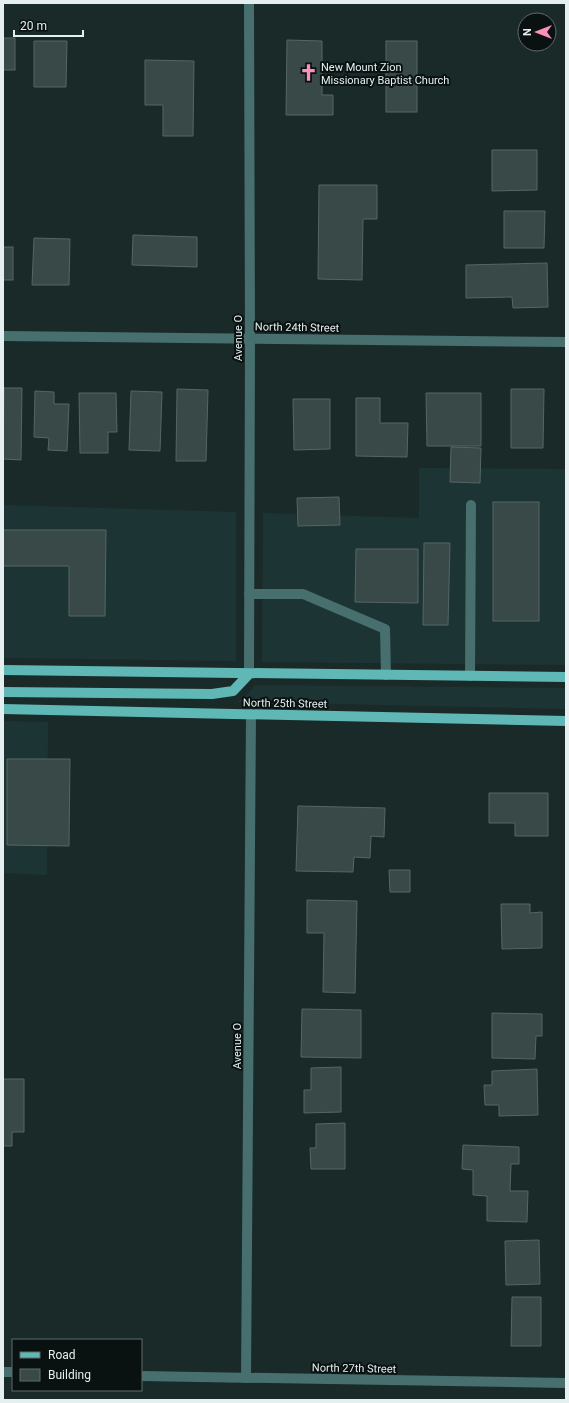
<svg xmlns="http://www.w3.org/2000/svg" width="569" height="1403" viewBox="0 0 569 1403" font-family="Roboto,sans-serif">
	<rect width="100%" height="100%" fill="#1a2a29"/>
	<g fill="#1c3534">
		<path d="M419 468 566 469V665L262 662 263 513 419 518Z"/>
		<path d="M3 505 236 512V661L3 658Z"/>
		<path d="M255 685 566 688V709L237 702 244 698Z"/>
		<path d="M3 721 48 722 47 875 3 873Z"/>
	</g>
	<g fill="#384948" stroke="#546665">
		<rect x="3" y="38" width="12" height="32"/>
		<path d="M287 40 322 41V95H333V115H286Z"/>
		<path d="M34 41H67L66 87H34Z"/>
		<rect x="386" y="41" width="31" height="71"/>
		<path d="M145 60 194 61 193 136H163V105H145Z"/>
		<path d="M492 150H537V190L492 191Z"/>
		<path d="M319 185H377V219H363L362 280 318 279Z"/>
		<path d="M504 211H545L544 248H504Z"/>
		<path d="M133 235 197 237V267L132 265Z"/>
		<path d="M34 238 70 239 69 285H32Z"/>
		<rect x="3" y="247" width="10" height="33"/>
		<path d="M547 263 548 307 513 308 512 297 466 298V265Z"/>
		<path d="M4 388H22L21 460 3 459Z"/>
		<path d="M177 389 208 390 206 461H176Z"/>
		<path d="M511 389H544L543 448H511Z"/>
		<path d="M35 391 54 392V404H69L67 451 48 450 49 438 34 437Z"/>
		<path d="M131 391 162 392 160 451 129 450Z"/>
		<path d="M79 393H116L117 432H108V453H80Z"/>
		<path d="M426 393H481V446H427Z"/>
		<path d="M356 398H380V423H408L407 457 356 456Z"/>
		<path d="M293 399H330V449L294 450Z"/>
		<path d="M451 447 481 448 480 483 450 482Z"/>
		<path d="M339 497 340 525 298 526 297 498Z"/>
		<rect x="493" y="502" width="46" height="119"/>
		<path d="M3 530H106L105 616H69V566H3Z"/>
		<path d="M424 543H450L448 625H423Z"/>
		<path d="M356 549H418V603L355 602Z"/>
		<path d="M7 759H70L69 846 7 845Z"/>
		<path d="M489 793H548V836H515V823H489Z"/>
		<path d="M298 806 385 808 384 837 371 836 370 858 354 857 353 872 296 871Z"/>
		<path d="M389 870H410V892H390Z"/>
		<path d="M307 900 357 901 355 993 323 992 324 933H307Z"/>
		<path d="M501 904H530V913L542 912V948L502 949Z"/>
		<path d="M302 1009 361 1010V1058L301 1057Z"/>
		<path d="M492 1013 542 1014V1036H536L535 1059 492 1058Z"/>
		<path d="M341 1067V1112L304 1113V1090H311V1068Z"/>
		<path d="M537 1069 538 1115 499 1116V1105H485L484 1085H492V1071Z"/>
		<path d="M3 1079H24V1132H12V1146H3Z"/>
		<path d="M345 1123V1169H311L310 1148H316V1124Z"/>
		<path d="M463 1145 519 1147V1164H511L510 1191H528L527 1222 487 1221V1196L473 1195V1170L462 1169Z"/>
		<path d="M539 1240 540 1284 506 1285 505 1241Z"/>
		<path d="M512 1297H541V1346H511Z"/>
	</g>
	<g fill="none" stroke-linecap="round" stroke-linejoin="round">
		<g stroke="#476f6e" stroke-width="10">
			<path d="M3 336 566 342"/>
			<path d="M249 594H303L385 629 386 675"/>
			<path d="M249 674 250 339 249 3"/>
			<path d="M470 676 471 505"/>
			<path d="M3 1372H13"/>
			<path d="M141 1376 566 1383"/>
			<path d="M246 1378 251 714"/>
		</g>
		<g stroke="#5fb8b5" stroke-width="10">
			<path d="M3 670 566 677"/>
			<path d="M3 692 212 694 233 691 249 674"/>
			<path d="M3 709 566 721"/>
		</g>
	</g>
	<defs>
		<symbol id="church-bare" viewBox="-9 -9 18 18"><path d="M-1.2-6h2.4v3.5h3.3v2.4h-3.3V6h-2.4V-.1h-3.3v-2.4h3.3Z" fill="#fe8ebc" stroke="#0a1111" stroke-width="2.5" paint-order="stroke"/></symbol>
	</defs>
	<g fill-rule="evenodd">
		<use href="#church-bare" x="296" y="60" width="25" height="25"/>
	</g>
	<g text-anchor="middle" stroke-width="4" stroke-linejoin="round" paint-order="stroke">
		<g font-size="11" fill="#e5efef" stroke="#0a1111" text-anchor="start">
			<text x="321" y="71">New Mount Zion<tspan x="321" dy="13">Missionary Baptist Church</tspan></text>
		</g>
		<g font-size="11" fill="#e5efef" stroke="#0a1111">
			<text transform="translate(297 327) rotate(1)" y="4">North 24th Street</text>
			<text transform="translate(238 338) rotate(-90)" y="4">Avenue O</text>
			<text transform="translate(285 703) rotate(1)" y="4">North 25th Street</text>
			<text transform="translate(237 1046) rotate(-90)" y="4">Avenue O</text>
			<text transform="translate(354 1368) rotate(1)" y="4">North 27th Street</text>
		</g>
	</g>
	<rect width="569" height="1403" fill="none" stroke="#e5efef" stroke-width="8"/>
	<rect x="12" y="1339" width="130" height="52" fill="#0a1111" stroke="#626a6a"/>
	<rect x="20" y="1352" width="20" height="6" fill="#5fb8b5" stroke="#626a6a"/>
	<text x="48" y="1359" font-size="12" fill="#e5efef">Road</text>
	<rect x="20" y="1369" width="20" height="12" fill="#384948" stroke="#626a6a"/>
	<text x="48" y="1379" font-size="12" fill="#e5efef">Building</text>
	<g transform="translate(537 32) rotate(270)"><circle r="19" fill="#0a1111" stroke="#626a6a"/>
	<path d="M0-3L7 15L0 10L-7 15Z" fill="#fe8ebc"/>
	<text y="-6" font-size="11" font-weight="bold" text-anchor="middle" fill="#e5efef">N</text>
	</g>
	<path d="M14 30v6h69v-6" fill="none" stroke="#e5efef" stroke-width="2"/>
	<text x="20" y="30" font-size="12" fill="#e5efef" stroke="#0a1111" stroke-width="3" paint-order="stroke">20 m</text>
</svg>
